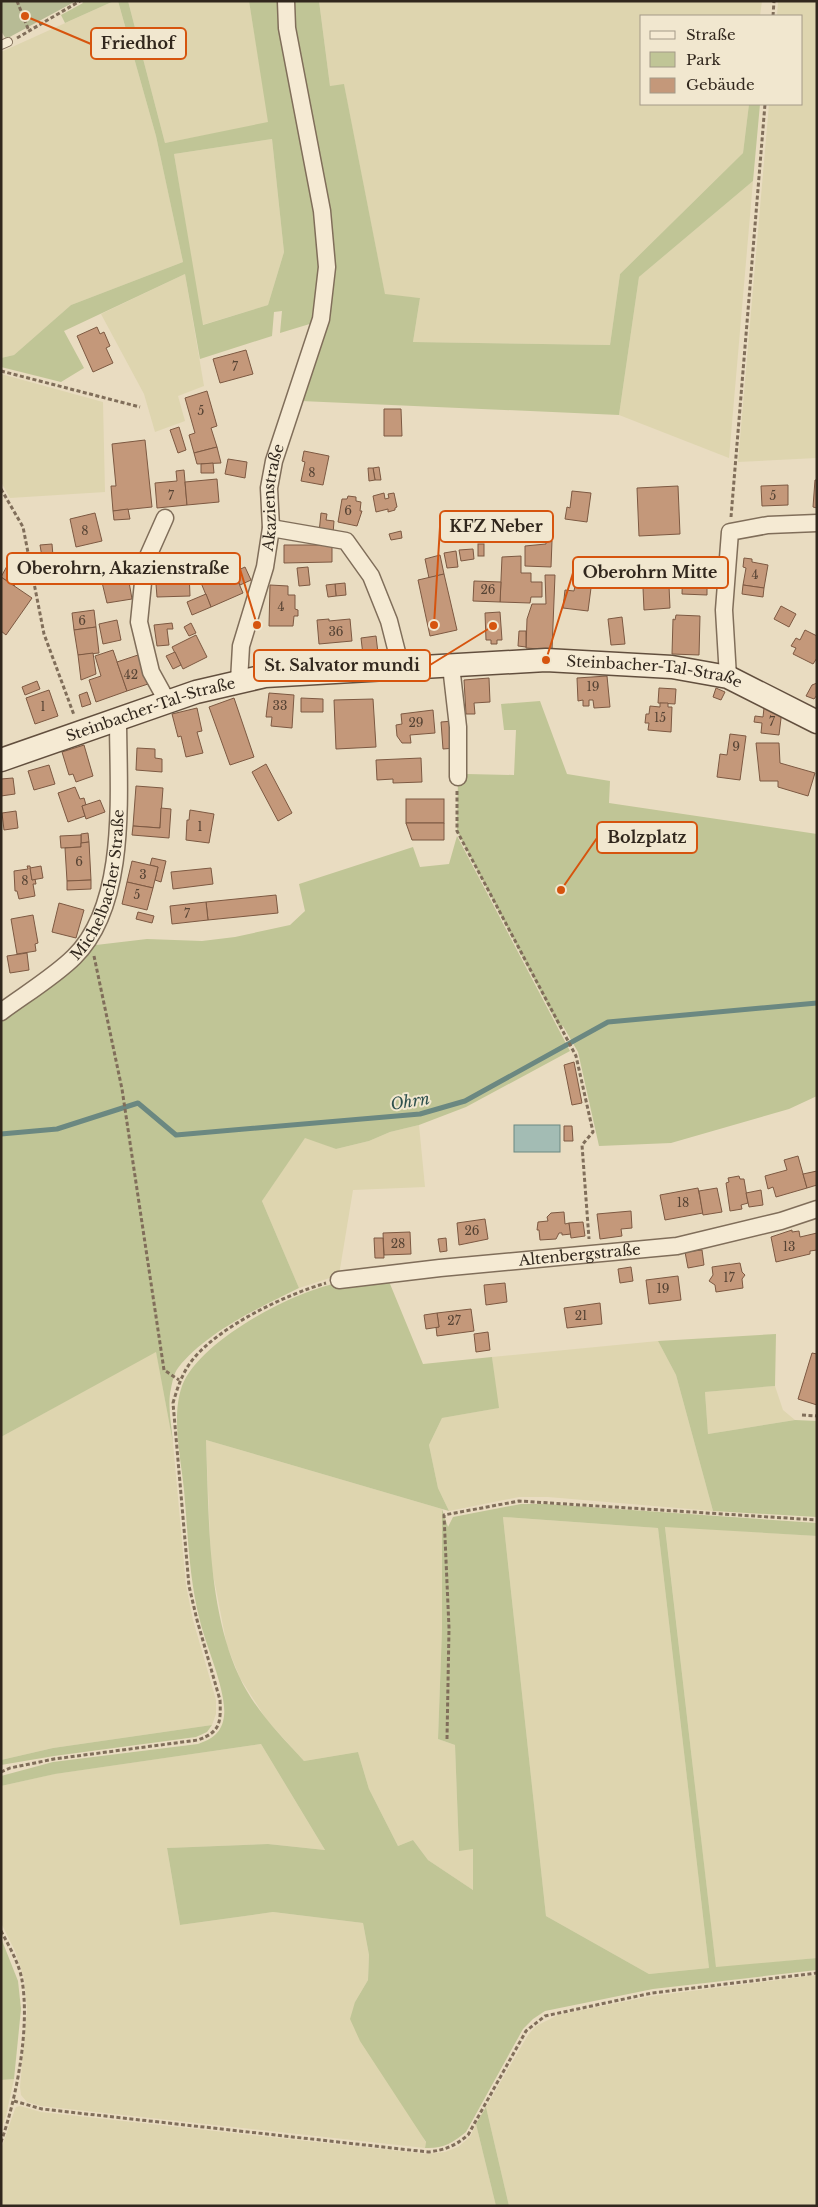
<svg xmlns="http://www.w3.org/2000/svg" width="818" height="2207" viewBox="0 0 818 2207" font-family="'Libre Baskerville',serif">
	<rect width="100%" height="100%" fill="#e9dcc1"/>
	<g fill="#ded5af">
		<path d="M114 1H118L156 136 183 262 71 305 14 355 1 358V52Z"/>
		<path d="M128 1H249L269 123 165 143Z"/>
		<path d="M319 1H762L760 16H642V104H749L743 153 620 274 610 345 413 342 420 298 385 295 344 85 330 86Z"/>
		<path d="M778 1H817V458L738 462 769 104H802V16H777Z"/>
		<path d="M272 139 284 252 268 305 202 325 174 154Z"/>
		<path d="M753 181 729 458 619 415 639 277Z"/>
		<path d="M185 274 204 386 178 396 185 421 155 432 144 394 101 314Z"/>
		<path d="M1 374 103 402 105 492 10 498 1 482Z"/>
		<path d="M419 1125 425 1187 353 1190 339 1275 299 1288 262 1201 305 1137 336 1149 369 1141 390 1132Z"/>
		<path d="M658 1341 676 1375 713 1511 548 1497H519L449 1511 438 1488 429 1445 442 1418 498 1408 492 1357Z"/>
		<path d="M156 1351 173 1443 186 1585 193 1620 216 1700V1714L212 1725 53 1748 1 1760V1437Z"/>
		<path d="M775 1386 783 1410 795 1420 708 1434 705 1392Z"/>
		<path d="M206 1440 442 1509V1629L438 1739 455 1745 459 1850 473 1849V1890L428 1860 413 1840 398 1846 369 1789 358 1752 304 1761 266 1719 240 1678 227 1646 211 1564Z"/>
		<path d="M503 1517 658 1528 709 1968 649 1974 546 1916Z"/>
		<path d="M665 1526 817 1536V1958L716 1968Z"/>
		<path d="M261 1744 325 1850 268 1844 167 1848 180 1925 273 1912 363 1923 369 1955 368 1980 355 2002 426 2143 425 2148 41 2106 27 2102 21 2095 20 2087 27 2009 24 1978 15 1951 1 1923V1786L54 1774Z"/>
		<path d="M817 1975V2206H509L486 2107 528 2035 536 2026 558 2015 652 1996Z"/>
		<path d="M14 2079 6 2116 1 2130V2080Z"/>
		<path d="M20 2106 41 2112 427 2154 445 2152 458 2147 470 2137 476 2124 496 2206H1V2149L15 2109 16 2107Z"/>
	</g>
	<g fill="#c0c596" fill-rule="evenodd">
		<path d="M82 1H114L65 23 61 15 83 3Z"/>
		<path d="M118 1H128L165 143 268 122 249 1H280L314 212 320 265 313 323 280 333 282 311 274 312 272 336 200 359 185 274 64 331 84 368 61 382 1 367V358L14 355 71 305 183 262 156 136ZM272 139 284 252 268 305 203 325 174 154Z"/>
		<path d="M293 1H319L330 86 344 84 385 294 420 298 413 342 610 345 620 274 743 153 749 104H760L753 181 639 277 619 415 301 401 326 320Z"/>
		<path d="M540 701 567 774 610 781 609 803 817 834V1096L789 1109 671 1143 599 1146 578 1052 563 1026 559 1027 457 831 458 777 467 774 514 775 516 730H504L501 704Z"/>
		<path d="M457 836 570 1051 466 1107 419 1125 390 1132 369 1141 336 1149 305 1138 262 1201 299 1288C260 1307 205 1333 178 1368 174 1373 172 1383 171 1389 167 1403 172 1428 173 1443L156 1352 1 1437V1019L78 961 96 945 147 939 202 941 235 937 290 925 305 911 299 884 413 847 420 867 449 864Z"/>
		<path d="M388 1279 423 1364 492 1357 499 1408 442 1418 429 1445 438 1488 449 1511 442 1509 448 1527 453 1517 521 1504H546L817 1523V1536L665 1527 716 1967 817 1958V1970L653 1989 545 2011 533 2019 523 2029 466 2132C453 2143 442 2149 425 2148L426 2142 360 2041 350 2019 355 2002 368 1980 369 1955 363 1923 273 1912 180 1925 167 1848 268 1844 325 1850 261 1744 55 1774 1 1786V1776L53 1762 198 1744C212 1739 222 1733 224 1716 227 1692 206 1646 200 1621 189 1579 188 1534 184 1490 181 1458 171 1417 182 1386 199 1341 293 1291 339 1283 355 1281 371 1280 388 1279ZM206 1440 442 1509V1629L438 1739 455 1745 459 1851 473 1849V1890L428 1860 413 1840 398 1846 369 1789 358 1752 304 1761C280 1735 254 1709 239 1676 207 1607 209 1515 206 1440ZM503 1517 658 1528 709 1968 649 1974 546 1916Z"/>
		<path d="M776 1334 775 1386 705 1392 708 1434 795 1420 817 1421V1517L713 1511 676 1375 658 1341Z"/>
		<path d="M212 1725 207 1732 196 1737 54 1756 1 1765V1760L53 1748Z"/>
		<path d="M1 1938 18 1981 21 2009 14 2079 1 2080Z"/>
		<path d="M486 2107 509 2206H496L476 2124Z"/>
	</g>
	<path fill="#b7bb95" d="M1 1H76L6 39 1 31Z"/>
	<rect fill="#a3bcb4" stroke="#6b8881" x="514" y="1125" width="46" height="27"/>
	<g fill="none" stroke-linecap="round" stroke-linejoin="round">
		<path stroke="#6b8881" stroke-width="5" d="M1 1134 57 1129 138 1103 176 1135 420 1114 465 1101 608 1022 817 1003"/>
	</g>
	<g fill="#c4987a" stroke="#7d5942">
		<path d="M97 327 100 334 104 332 110 346 106 348 113 363 93 372 77 336Z"/>
		<path d="M246 350 253 374 220 383 213 359Z"/>
		<path d="M207 391 217 426 211 428 217 447 194 453 189 435 195 433 185 398Z"/>
		<path d="M384 409H401L402 436H384Z"/>
		<path d="M179 427 186 450 178 453 170 430Z"/>
		<path d="M145 440 152 507 113 511 111 486H116L112 444Z"/>
		<path d="M217 447 221 463 197 464 194 453Z"/>
		<path d="M304 451 329 456 323 485 301 481 305 462 302 461Z"/>
		<path d="M228 459 247 462 245 478 225 474Z"/>
		<path d="M213 463 214 473H201V464Z"/>
		<path d="M379 467 381 480H375L373 468Z"/>
		<path d="M368 468H373L375 480 369 481Z"/>
		<path d="M184 470 187 505 157 508 155 483 177 481 176 471Z"/>
		<path d="M217 479 219 502 187 505 185 482Z"/>
		<path d="M815 480H817V508L813 507Z"/>
		<path d="M788 485V505L762 506 761 486Z"/>
		<path d="M678 486 680 534 639 536 637 488Z"/>
		<path d="M572 491 591 493 587 522 565 519 567 507 570 508Z"/>
		<path d="M384 493 385 499 389 498 388 494 394 493 397 507 395 508V510L388 512V509L376 512 373 496Z"/>
		<path d="M348 496 356 497V501L361 502 360 511H362L357 526 338 522 342 499H347Z"/>
		<path d="M128 509 130 519 114 520 113 511Z"/>
		<path d="M95 513 102 541 76 547 70 519Z"/>
		<path d="M321 513 327 514 326 520 334 521 333 534 319 533Z"/>
		<path d="M401 531 402 538 391 540 389 534Z"/>
		<path d="M546 541H552L551 567 525 566V546L546 544Z"/>
		<path d="M52 544 53 556 42 557 40 545Z"/>
		<rect x="478" y="544" width="6" height="12"/>
		<path d="M284 545H332V562L284 563Z"/>
		<path d="M473 549 474 559 461 561 459 550Z"/>
		<path d="M456 551 458 567 447 568 444 553Z"/>
		<path d="M440 555 444 574 429 578 425 559Z"/>
		<path d="M521 556V573H531V582H542V597H531L530 603 500 602 502 557Z"/>
		<path d="M683 558 707 559V595L682 594Z"/>
		<path d="M744 558 752 559V562L768 565 764 588 743 585 746 568 743 567Z"/>
		<path d="M7 566 21 576 14 586 1 577Z"/>
		<path d="M245 567 251 580 240 585 234 572Z"/>
		<path d="M308 567 310 585 299 586 297 568Z"/>
		<path d="M221 569 225 576 234 572 243 593 211 607 199 578Z"/>
		<path d="M124 570 126 582H129L132 599 107 603 100 574Z"/>
		<path d="M189 571 190 596 157 597 155 572Z"/>
		<path d="M444 574 457 630 430 636 418 580Z"/>
		<path d="M545 575H555L552 650 526 648 527 619 532 604H546Z"/>
		<path d="M1 577 32 598 6 635 1 631Z"/>
		<path d="M474 581 501 582 500 602 473 601Z"/>
		<path d="M345 583 346 595 336 596 335 584Z"/>
		<path d="M335 584 336 596 328 597 326 585Z"/>
		<path d="M270 585 288 586V595H295V609L298 610V616H294L293 626H269Z"/>
		<path d="M743 585 764 588 763 597 742 594Z"/>
		<path d="M575 586 591 588 588 611 563 608 565 590 574 591Z"/>
		<path d="M669 586 670 608 644 610 643 588Z"/>
		<path d="M206 594 211 607 192 615 187 602Z"/>
		<path d="M781 606 796 614 789 627 774 619Z"/>
		<path d="M94 610 96 627 74 630 72 613Z"/>
		<path d="M500 612 502 640H497V644H491V640H486L485 613Z"/>
		<path d="M676 615 700 616 699 655 672 654 673 619 675 620Z"/>
		<path d="M622 617 625 644 611 645 608 619Z"/>
		<path d="M329 619V621L350 619 352 641 319 644 317 620Z"/>
		<path d="M117 620 121 640 103 644 99 624Z"/>
		<path d="M172 623 173 629H167L169 645 157 646 154 625Z"/>
		<path d="M191 623 196 633 189 636 184 627Z"/>
		<path d="M96 627 99 653 78 655 74 630Z"/>
		<path d="M805 630 817 636V658L813 664 793 654 796 648 791 646 796 638 800 640Z"/>
		<path d="M519 631H526V647L518 646Z"/>
		<path d="M196 635 207 657 183 669 172 647Z"/>
		<path d="M376 636 378 653 363 655 361 638Z"/>
		<path d="M113 650 127 691 96 702 89 680 101 676 95 656Z"/>
		<path d="M175 652 181 665 173 669 166 656Z"/>
		<path d="M93 653 96 674 81 680 78 655Z"/>
		<path d="M138 655 148 684 127 691 117 662Z"/>
		<path d="M607 676 610 707 594 708 593 700H589V706H583V700L578 701 577 678Z"/>
		<path d="M489 678 490 702 474 703 475 714H466L464 680Z"/>
		<path d="M37 681 40 689 25 695 22 687Z"/>
		<path d="M817 683V695L814 699 806 696 812 685Z"/>
		<path d="M659 688 676 689 675 704 658 703Z"/>
		<path d="M716 688 725 692 721 700 713 697Z"/>
		<path d="M49 690 58 716 35 724 26 698Z"/>
		<path d="M87 692 91 704 82 707 79 695Z"/>
		<path d="M269 693 294 695 292 728 271 726 272 717H266Z"/>
		<path d="M234 698 254 757 230 765 209 707Z"/>
		<path d="M301 698 323 699V712H301Z"/>
		<path d="M373 699 376 747 336 749 334 700Z"/>
		<path d="M660 703H668V707H672L671 732 648 730 649 723H645L646 714H649L650 706 660 707Z"/>
		<path d="M197 708 202 731 197 732 203 753 186 757 181 736 178 737 172 714Z"/>
		<path d="M764 708 782 710 779 735 761 733 762 723 754 722 755 716 763 717Z"/>
		<path d="M433 710 435 733 410 735 411 743H402L397 736 396 725 402 724 401 714Z"/>
		<path d="M453 721 455 748 443 749 441 722Z"/>
		<path d="M730 734 746 736 740 780 717 777 720 754 727 755Z"/>
		<path d="M756 743H779L780 763 815 773 808 796 778 787V781H760Z"/>
		<path d="M84 745 93 776 76 782 73 774 69 775 62 752Z"/>
		<path d="M137 748 155 749V758L162 759V772L136 770Z"/>
		<path d="M421 758 422 782 393 783V779L377 780 376 760Z"/>
		<path d="M266 764 292 813 278 821 252 772Z"/>
		<path d="M49 765 55 784 34 790 28 771Z"/>
		<path d="M13 778 15 794 1 796V779Z"/>
		<path d="M136 786 163 788 160 828 133 826Z"/>
		<path d="M75 787 80 799 84 798 86 805 82 806 85 816 68 822 58 793Z"/>
		<rect x="406" y="799" width="38" height="24"/>
		<path d="M100 800 105 812 86 819 82 806Z"/>
		<path d="M161 808 171 809 169 838 132 835 133 826 160 828Z"/>
		<path d="M190 810 214 814 209 843 186 840 187 820H189Z"/>
		<path d="M16 811 18 828 4 830 2 813Z"/>
		<path d="M406 823H444V840H412Z"/>
		<path d="M88 833 89 842 81 843V834Z"/>
		<path d="M81 835V847L61 848 60 836Z"/>
		<path d="M89 842 91 880 67 881 65 848 81 847V843Z"/>
		<path d="M152 858 166 861 161 882 155 880 158 867 150 865Z"/>
		<path d="M132 861 158 867 153 888 127 882Z"/>
		<path d="M27 866H30L32 880 35 879 36 884H33L35 896 19 899 17 891H15L14 871 28 869Z"/>
		<path d="M41 866 43 878 32 880 30 868Z"/>
		<path d="M211 868 213 884 173 889 171 872Z"/>
		<path d="M91 880V889L67 890V881Z"/>
		<path d="M127 882 153 888 147 910 122 904Z"/>
		<path d="M276 895 278 913 208 920 206 902Z"/>
		<path d="M206 902 208 920 172 924 170 906Z"/>
		<path d="M59 903 84 910 76 938 52 932Z"/>
		<path d="M138 912 154 916 152 923 136 919Z"/>
		<path d="M33 915 38 943 35 944 36 951 17 954 11 919Z"/>
		<path d="M27 953 29 970 10 973 7 956Z"/>
		<path d="M574 1062 582 1103 572 1105 564 1065Z"/>
		<path d="M564 1126H572L573 1141H564Z"/>
		<path d="M798 1156 807 1188 776 1197 773 1187 768 1189 765 1176 787 1170 784 1160Z"/>
		<path d="M817 1171V1185L807 1188 803 1174Z"/>
		<path d="M739 1176 740 1179H744L748 1203 741 1205 742 1209 730 1211 726 1183 729 1182 728 1178Z"/>
		<path d="M698 1188 703 1213 665 1220 660 1195Z"/>
		<path d="M717 1188 722 1212 703 1215 699 1191Z"/>
		<path d="M761 1190 763 1205 749 1207 746 1193Z"/>
		<path d="M631 1211 632 1228 621 1229 622 1236 600 1239 597 1214Z"/>
		<path d="M564 1212 565 1224 569 1223 571 1234 562 1235V1233H559L556 1239 540 1240 539 1230H537L538 1222 548 1221 547 1217 551 1213Z"/>
		<path d="M485 1219 488 1239 459 1245 457 1223Z"/>
		<path d="M583 1222 585 1236 571 1238 569 1223Z"/>
		<path d="M792 1230V1232L799 1231 800 1237 817 1233V1250L810 1251V1254L776 1262 771 1237Z"/>
		<path d="M410 1232 411 1254 384 1255 383 1233Z"/>
		<path d="M374 1238H383L384 1258H375Z"/>
		<path d="M446 1238 447 1251 440 1252 438 1239Z"/>
		<path d="M702 1250 704 1265 688 1268 685 1252Z"/>
		<path d="M740 1263 742 1272 745 1275 742 1279 743 1288 716 1292 715 1285 709 1281 713 1275 712 1267Z"/>
		<path d="M631 1267 633 1281 620 1283 618 1269Z"/>
		<path d="M678 1276 681 1300 649 1304 646 1280Z"/>
		<path d="M505 1283 507 1302 486 1305 484 1285Z"/>
		<path d="M600 1303 602 1324 567 1328 564 1308Z"/>
		<path d="M471 1309 474 1331 437 1336 436 1327H439L437 1313Z"/>
		<path d="M437 1313 439 1327 426 1329 424 1315Z"/>
		<path d="M488 1332 490 1350 476 1352 474 1334Z"/>
		<path d="M812 1353 817 1354V1405L798 1399Z"/>
	</g>
	<g fill="none" stroke-linecap="round" stroke-linejoin="round">
		<defs>
			<path id="lane" d="M1 45 8 42"/>
			<g id="street">
				<path d="M165 518 145 563 139 622 151 672 167 701"/>
				<path d="M271 528 346 541 371 576 389 621 401 668"/>
				<path d="M451 666 458 727V777"/>
				<path d="M728 677 724 610 730 532 768 525 817 523"/>
				<path id="s1" d="M239 681 241 646 265 567 271 528 269 488 274 461 321 319 327 267 322 211 287 28 286 1"/>
				<path id="s2" d="M1 1012C24 995 55 976 74 957 129 903 118 790 118 719"/>
				<path id="s3" d="M339 1280 440 1268 677 1246 781 1221 817 1209"/>
			</g>
			<g id="secondary">
				<path id="s4" d="M1 760 196 692 265 676 546 660 672 667 728 677 817 722"/>
			</g>
		</defs>
		<use href="#lane" stroke="#806e5a" stroke-width="10"/>
		<use href="#street" stroke="#806e5a" stroke-width="19"/>
		<use href="#secondary" stroke="#624f3e" stroke-width="25"/>
		<g stroke="#806e5a" stroke-width="3" stroke-dasharray="4 2.5" stroke-linecap="butt">
			<path d="M17 1 29 31"/>
			<path d="M773 16 774 1"/>
			<path d="M17 38 80 1"/>
			<path d="M1 371 140 407"/>
			<path d="M1 489 23 527 44 634 74 715"/>
			<path d="M731 517 765 104"/>
			<path d="M457 791V831L576 1056 593 1132 582 1145 589 1239"/>
			<path d="M94 956 122 1089 164 1370 179 1380"/>
			<path d="M802 1415 817 1416"/>
			<path d="M447 1739 449 1628 444 1515 519 1501 817 1520"/>
			<path d="M1 1772 10 1768 54 1759 198 1740C220 1732 221 1723 220 1700L197 1620 189 1586 173 1403C178 1386 183 1371 194 1358 222 1325 285 1295 326 1283"/>
			<path d="M1 1931C9 1946 19 1963 22 1980 30 2027 17 2097 1 2142"/>
			<path d="M14 2101 42 2109 428 2152C445 2150 455 2146 468 2135L526 2031 545 2016 652 1993 817 1973"/>
		</g>
		<use href="#lane" stroke="#f5ead3" stroke-width="8"/>
		<use href="#street" stroke="#f5ead3" stroke-width="16"/>
		<use href="#secondary" stroke="#f5ead3" stroke-width="22"/>
	</g>
	<g text-anchor="middle" stroke-width="4" stroke-linejoin="round" paint-order="stroke">
		<g font-size="12" fill="#564334">
			<text x="235" y="371">7</text>
			<text x="201" y="415">5</text>
			<text x="312" y="477">8</text>
			<text x="171" y="500">7</text>
			<text x="773" y="500">5</text>
			<text x="348" y="515">6</text>
			<text x="85" y="535">8</text>
			<text x="755" y="579">4</text>
			<text x="488" y="594">26</text>
			<text x="281" y="611">4</text>
			<text x="82" y="625">6</text>
			<text x="336" y="636">36</text>
			<text x="131" y="679">42</text>
			<text x="593" y="691">19</text>
			<text x="280" y="710">33</text>
			<text x="43" y="711">1</text>
			<text x="660" y="722">15</text>
			<text x="772" y="726">7</text>
			<text x="416" y="727">29</text>
			<text x="736" y="751">9</text>
			<text x="200" y="831">1</text>
			<text x="79" y="866">6</text>
			<text x="143" y="879">3</text>
			<text x="25" y="885">8</text>
			<text x="137" y="899">5</text>
			<text x="187" y="918">7</text>
			<text x="683" y="1207">18</text>
			<text x="472" y="1235">26</text>
			<text x="398" y="1248">28</text>
			<text x="789" y="1251">13</text>
			<text x="729" y="1282">17</text>
			<text x="663" y="1293">19</text>
			<text x="581" y="1320">21</text>
			<text x="454" y="1325">27</text>
		</g>
		<g font-size="15" fill="#31271d" stroke="#f1e7cf">
			<text dy="5" stroke="none"><textPath href="#s1" startOffset="188">Akazienstraße</textPath></text>
			<text dy="5" stroke="none"><textPath href="#s4" startOffset="668">Steinbacher-Tal-Straße</textPath></text>
			<text dy="5" stroke="none"><textPath href="#s4" startOffset="158">Steinbacher-Tal-Straße</textPath></text>
			<text dy="5" stroke="none"><textPath href="#s2" startOffset="170">Michelbacher Straße</textPath></text>
			<text dy="5" stroke="none"><textPath href="#s3" startOffset="242">Altenbergstraße</textPath></text>
		</g>
		<g font-size="16" font-style="italic" fill="#2e504d" stroke="#f1e7cf">
			<text transform="translate(410 1101) rotate(-9)" y="6">Ohrn</text>
		</g>
	</g>
	<path fill="none" stroke="#d6540e" stroke-width="2" d="M25 16L91 44M434 625L440 527M257 625L240 569M546 660L573 573M493 626L430 665M561 890L597 838"/>
	<g fill="#d6540e" stroke="#f1e7cf" stroke-width="2">
		<circle cx="25" cy="16" r="5"/>
		<circle cx="434" cy="625" r="5"/>
		<circle cx="257" cy="625" r="5"/>
		<circle cx="546" cy="660" r="5"/>
		<circle cx="493" cy="626" r="5"/>
		<circle cx="561" cy="890" r="5"/>
	</g>
	<g fill="#f1e7cf" stroke="#d6540e" stroke-width="2">
		<rect x="91" y="28" width="95" height="31" rx="5"/>
		<rect x="440" y="511" width="113" height="31" rx="5"/>
		<rect x="7" y="553" width="233" height="31" rx="5"/>
		<rect x="573" y="557" width="155" height="31" rx="5"/>
		<rect x="254" y="650" width="176" height="31" rx="5"/>
		<rect x="597" y="822" width="100" height="31" rx="5"/>
	</g>
	<g font-size="16" text-anchor="middle" font-weight="bold" fill="#31271d">
		<text x="138" y="49">Friedhof</text>
		<text x="496" y="532">KFZ Neber</text>
		<text x="123" y="574">Oberohrn, Akazienstraße</text>
		<text x="650" y="578">Oberohrn Mitte</text>
		<text x="342" y="671">St. Salvator mundi</text>
		<text x="647" y="843">Bolzplatz</text>
	</g>
	<rect width="818" height="2207" fill="none" stroke="#31271d" stroke-width="5"/>
	<rect x="640" y="15" width="162" height="90" fill="#f1e7cf" stroke="#a49a88"/>
	<rect x="650" y="31" width="25" height="8" fill="#f5ead3" stroke="#a49a88"/>
	<text x="686" y="40" font-size="15" fill="#31271d">Straße</text>
	<rect x="650" y="52" width="25" height="15" fill="#c0c596" stroke="#a49a88"/>
	<text x="686" y="65" font-size="15" fill="#31271d">Park</text>
	<rect x="650" y="78" width="25" height="15" fill="#c4987a" stroke="#a49a88"/>
	<text x="686" y="90" font-size="15" fill="#31271d">Gebäude</text>
</svg>
